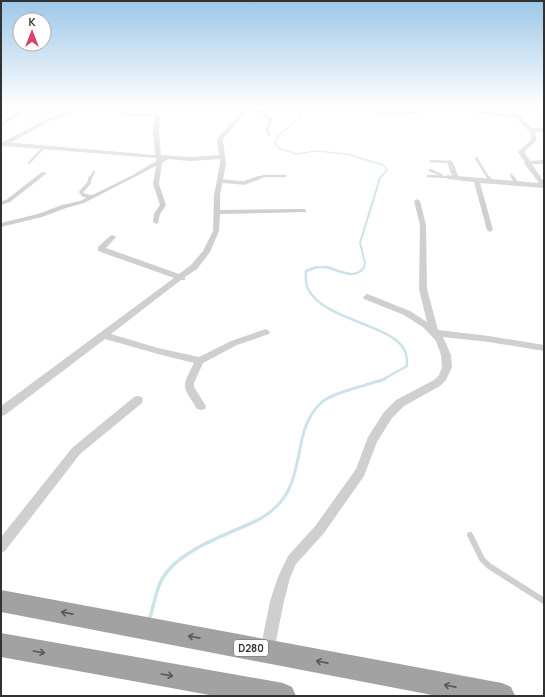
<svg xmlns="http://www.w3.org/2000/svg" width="545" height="697" viewBox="0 0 545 697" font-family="Manrope,sans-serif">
	<rect width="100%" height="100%" fill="#fff"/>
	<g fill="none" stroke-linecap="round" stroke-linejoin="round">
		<path stroke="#cce3e9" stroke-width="1.5" d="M301 108 299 119 281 133 275 142 278 148 296 154 316 151 347 154 383 165 387 170 379 179"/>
		<g stroke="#cce3e9" stroke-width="2">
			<path d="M313 268 324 267 331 268"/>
			<path d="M364 268 365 263 360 243 380 178"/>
		</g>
		<g stroke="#cce3e9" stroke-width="2.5">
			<path d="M317 267 306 271C306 276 305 285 308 289 324 321 393 324 405 351 407 355 407 362 407 366L382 380"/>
			<path d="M326 267C338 270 356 281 364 267"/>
		</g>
		<path stroke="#cce3e9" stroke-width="3" d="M256 521C315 491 285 435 322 402 334 392 368 385 385 379"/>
		<path stroke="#cce3e9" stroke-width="3.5" d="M150 617C154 605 156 590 162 579 179 549 229 534 258 520"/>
		<g stroke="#cfcfcf" stroke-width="2.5">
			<path d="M369 109C392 119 423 110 448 110 472 110 496 115 519 117"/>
			<path d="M266 115 271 120 267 129 269 135"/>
			<path d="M476 158 489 179"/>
			<path d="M431 161 450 162"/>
			<path d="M29 163 44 147"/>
			<path d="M430 170 441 175"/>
			<path d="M511 175 514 179"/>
			<path d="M428 176 448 177"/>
			<path d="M90 179 94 172"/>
			<path d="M255 179 264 176H285"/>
		</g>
		<g stroke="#cfcfcf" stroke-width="3.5">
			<path d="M90 178 89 183 81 192 83 195 91 197"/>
			<path d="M489 178 491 182"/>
			<path d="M513 178 517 183"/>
			<path d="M220 181 244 183 258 178"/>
		</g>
		<path stroke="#cfcfcf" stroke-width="6" d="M470 535 482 559 489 566 544 601"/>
		<g fill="#cfcfcf" fill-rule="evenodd">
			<path d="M103 108H110L129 114H155L154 108H158L160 115 159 130 161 155 190 157 219 155 217 139 244 109 258 108 268 114V115L266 116 255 111H247L223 139 226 164 220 195V210L304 209 306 210V212L220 214 219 231 210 252 197 269 185 277V280H181L111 334 158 348 199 357 231 341 266 329 270 332 269 334 237 345 203 363 194 383V387L206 406 205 409 201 410 197 409C182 385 181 389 194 363L158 354 105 339 5 415 1 416V406L174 278 98 251V247L110 236 112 235 116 237 106 248 179 274 191 265 203 251 213 231 214 195 220 164V159L190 161 169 159 162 163 159 184 166 205 160 214 158 223 156 224 153 222 154 214 160 205 153 184 156 166 84 203 66 208 42 217 1 227V223L38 214 62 205 80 201 131 176 156 161V158L5 146 2 144 5 142 155 155 153 130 155 116H129Z"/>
			<path d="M191 108H199L191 110Z"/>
			<path d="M366 108H371V109L369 110Z"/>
			<path d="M506 108H511L532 128H544V132H535L537 140 524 152 530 161 544 160V164H532L544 182V188L480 183 493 230 490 232 487 230 474 182 448 179 445 177 448 175 452 176 447 162 450 160 453 162 458 176 539 183 524 163 525 162 518 152 531 140V133Z"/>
			<path d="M1 111H73L75 112 73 113H23L1 126V122L16 113H1Z"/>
			<path d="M42 172 47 173 10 202 1 205V201L6 200Z"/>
			<path d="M417 199 420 201 426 225 427 289 438 330 489 336 544 345V351L489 342 443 337 451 355 452 367 446 380 440 386 404 406 392 418 377 442 364 476 324 533 296 564 290 578 284 601 274 651 272 656 267 658 262 656 260 651 270 601 278 577 288 556 316 525 356 469 368 437 384 412 396 400 434 380 439 375 442 367 441 355 436 341 424 328 404 315 364 299 363 297 367 294 370 295 410 311 427 322 419 289 420 225 414 201Z"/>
			<path d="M138 396 142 397 143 400 142 403 80 454 5 551 1 553V537L72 448 134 397Z"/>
		</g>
		<path fill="#cfcfcf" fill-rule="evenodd" d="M77 108H86L50 121 1 148V143L46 119Z"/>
		<g fill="#a2a2a2" fill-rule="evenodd">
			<path d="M1 590 502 683 511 687 515 696H437L1 612Z"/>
			<path d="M1 633 283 683 292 687 296 696H215L1 657Z"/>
		</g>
	</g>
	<defs><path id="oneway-shaft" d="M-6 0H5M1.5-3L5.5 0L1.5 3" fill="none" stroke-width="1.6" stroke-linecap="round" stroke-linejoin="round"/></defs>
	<g stroke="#595959">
		<use href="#oneway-shaft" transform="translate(67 613) rotate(-169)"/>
		<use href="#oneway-shaft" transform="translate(194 637) rotate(-169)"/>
		<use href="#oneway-shaft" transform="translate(39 652) rotate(10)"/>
		<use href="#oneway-shaft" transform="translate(322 662) rotate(-169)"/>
		<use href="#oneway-shaft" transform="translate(167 675) rotate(10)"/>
		<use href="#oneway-shaft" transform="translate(450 686) rotate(-169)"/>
	</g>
	<linearGradient id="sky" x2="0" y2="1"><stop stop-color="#9dc7e8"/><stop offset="0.52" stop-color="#fff"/><stop offset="1" stop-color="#fff" stop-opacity="0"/></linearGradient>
	<rect width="545" height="206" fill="url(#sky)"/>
	<g text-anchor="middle" stroke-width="4" stroke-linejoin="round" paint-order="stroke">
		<rect fill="#fff" stroke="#707070" stroke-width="1" x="234" y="640" width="34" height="16" rx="3"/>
		<g font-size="10" font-weight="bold" fill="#323232">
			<text x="251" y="652">D280</text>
		</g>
	</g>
	<rect width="545" height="697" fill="none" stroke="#323232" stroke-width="4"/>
	<g transform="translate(32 32)"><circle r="19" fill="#ffffff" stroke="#adadad"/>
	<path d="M0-3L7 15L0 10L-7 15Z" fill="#d94469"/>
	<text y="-6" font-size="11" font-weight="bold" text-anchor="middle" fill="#323232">K</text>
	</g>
</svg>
